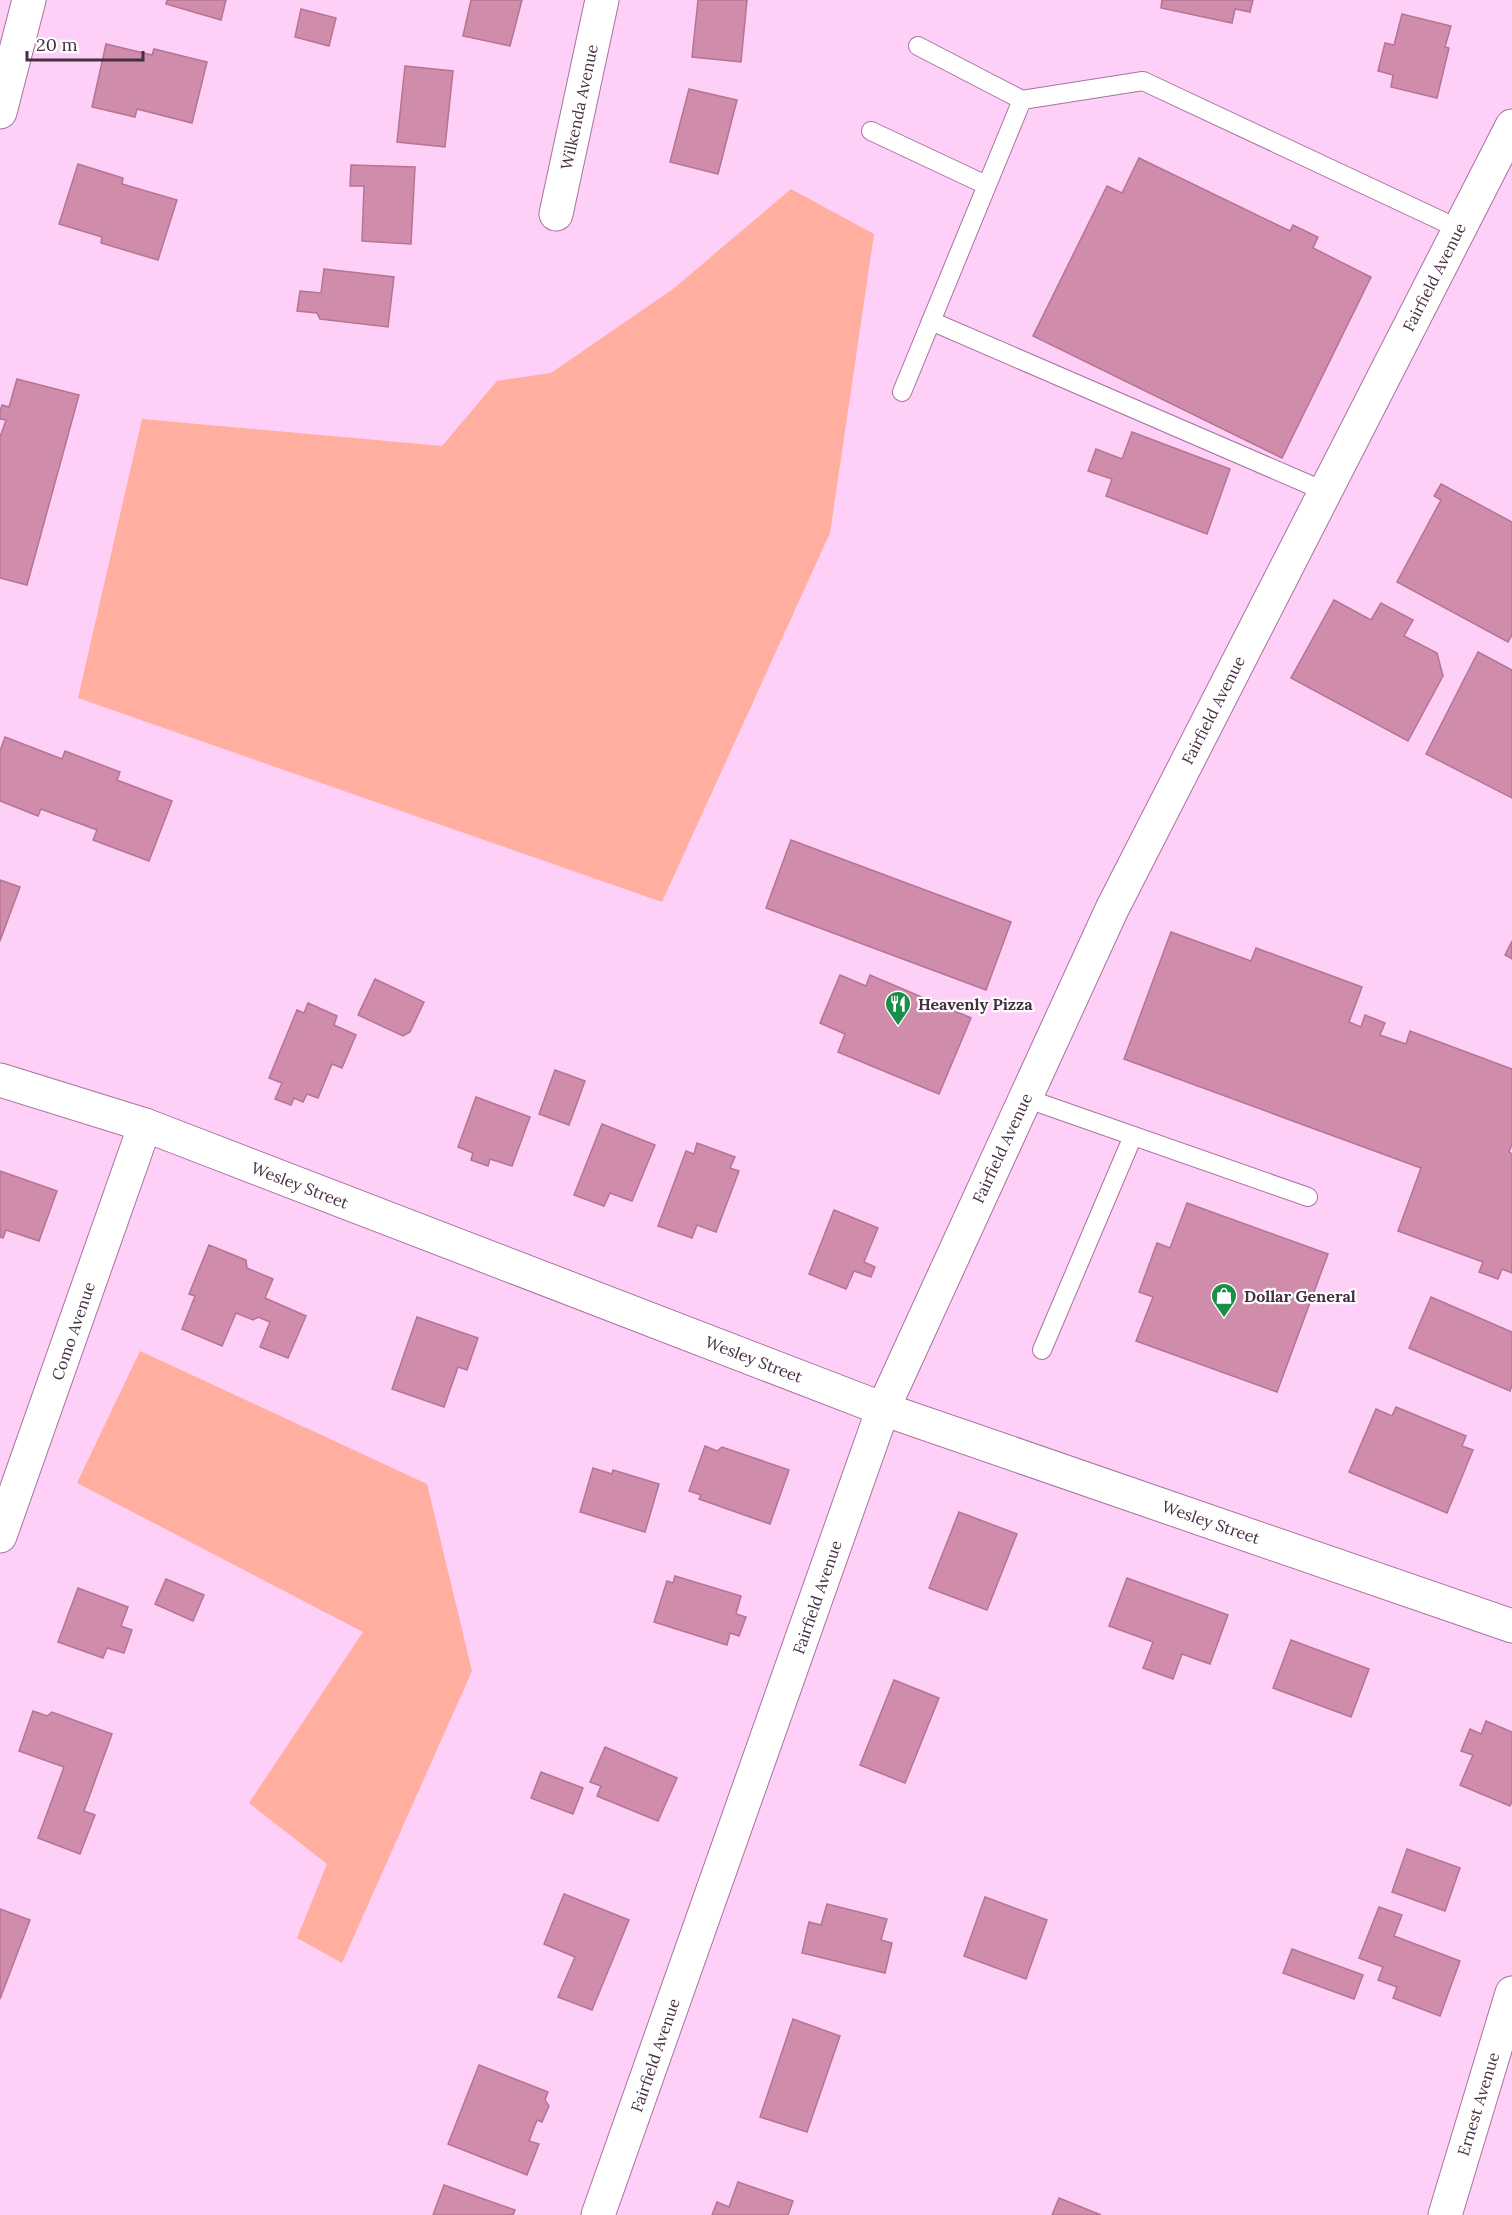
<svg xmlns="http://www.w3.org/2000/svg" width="1512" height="2215" viewBox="0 0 1512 2215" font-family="Lora,serif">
	<rect width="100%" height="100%" fill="#fed0f7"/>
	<g fill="#ffae9f">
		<path d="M791 189 874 234 830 533 662 902 78 698 142 419 442 446 497 381 551 373 673 289Z"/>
		<path d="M140 1351 427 1484 472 1671 342 1963 297 1938 327 1864 249 1803 363 1632 77 1483Z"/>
	</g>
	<g fill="#d08dab" stroke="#b57492" stroke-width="1.5">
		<path d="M167 0H226L221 20 166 4Z"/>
		<path d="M471 0H522L510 46 463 36Z"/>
		<path d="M698 0H747L741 62 692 57Z"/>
		<path d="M1162 0H1253L1250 12 1235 9 1232 23 1161 8Z"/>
		<path d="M301 9 336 18 329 46 295 37Z"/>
		<path d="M1402 14 1451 26 1445 47 1449 48 1437 98 1391 87 1393 75 1378 71 1385 43 1394 45Z"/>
		<path d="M106 44 152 55 154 49 207 62 192 123 137 109 135 117 92 107Z"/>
		<path d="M405 66 453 71 445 147 397 142Z"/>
		<path d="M689 89 737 100 718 174 670 162Z"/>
		<path d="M1139 158 1290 231 1293 225 1318 237 1313 248 1371 277 1282 458 1033 336 1107 186 1122 193Z"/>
		<path d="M78 164 123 178 122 184 177 200 158 260 101 243 102 237 59 224Z"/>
		<path d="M351 165 415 167 411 244 362 241 364 186H350Z"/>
		<path d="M324 269 394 277 388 327 320 319 317 313 297 311 300 291 321 293Z"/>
		<path d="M17 379 79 395 27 585 0 578V437L6 420 0 419V411L2 405 9 407Z"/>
		<path d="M1132 432 1230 469 1207 534 1106 496 1112 479 1088 471 1096 449 1122 459Z"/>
		<path d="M1441 484 1512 522V635L1508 642 1397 582 1441 500 1434 496Z"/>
		<path d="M1334 600 1371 620 1381 603 1413 620 1404 636 1437 653 1443 676 1408 741 1291 678Z"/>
		<path d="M1478 652 1512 670V798L1426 754Z"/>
		<path d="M5 737 62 759 65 751 120 772 117 780 172 801 149 861 93 840 97 830 41 809 38 816 0 801V751Z"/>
		<path d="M791 840 1011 922 986 990 766 908Z"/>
		<path d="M0 880 20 887 0 941Z"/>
		<path d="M1171 932 1251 961 1256 948 1362 987 1349 1022 1361 1027 1365 1015 1385 1023 1380 1035 1406 1044 1410 1031 1512 1069V1144L1509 1152 1512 1154V1273L1502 1269 1498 1279 1479 1272 1483 1262 1398 1231 1421 1168 1124 1059Z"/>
		<path d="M1512 941V959L1505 955Z"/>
		<path d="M840 975 866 986 870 975 971 1018 939 1094 838 1052 845 1034 820 1023Z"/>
		<path d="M375 979 424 1002 410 1032 403 1036 358 1015Z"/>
		<path d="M308 1003 337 1016 334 1025 356 1035 342 1068 332 1064 318 1098 307 1094 303 1102 294 1098 291 1105 275 1099 282 1083 269 1078 297 1010 304 1013Z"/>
		<path d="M555 1070 585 1081 569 1125 539 1114Z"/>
		<path d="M476 1097 530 1117 512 1166 490 1159 488 1166 471 1160 473 1153 458 1147Z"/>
		<path d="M602 1124 655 1145 632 1201 610 1193 604 1206 574 1195Z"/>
		<path d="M697 1143 735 1157 730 1168 739 1171 716 1232 697 1225 692 1238 658 1226 686 1151 694 1154Z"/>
		<path d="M0 1171 57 1191 39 1241 6 1230 3 1238 0 1237Z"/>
		<path d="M1187 1203 1328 1254 1277 1392 1136 1341 1153 1297 1139 1292 1157 1243 1170 1248Z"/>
		<path d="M834 1210 878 1228 864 1262 875 1267 871 1277 854 1271 846 1289 809 1274Z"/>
		<path d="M209 1245 246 1260 247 1268 273 1279 265 1298 306 1316 288 1358 260 1347 270 1322 258 1317 253 1320 236 1313 222 1346 182 1329 195 1296 189 1294Z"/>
		<path d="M1431 1297 1512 1332V1385L1510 1391 1409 1348Z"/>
		<path d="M417 1317 478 1338 467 1370 458 1367 444 1407 392 1389Z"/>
		<path d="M1396 1407 1466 1436 1462 1446 1473 1450 1447 1513 1349 1472 1376 1409 1392 1416Z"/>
		<path d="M705 1446 717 1451 722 1447 789 1470 770 1524 699 1499 701 1495 689 1491Z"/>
		<path d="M593 1468 612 1474 613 1470 659 1484 645 1532 580 1512Z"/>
		<path d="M959 1512 1017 1534 987 1610 929 1588Z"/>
		<path d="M675 1576 741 1596 736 1614 746 1617 739 1636 730 1633 727 1645 654 1622 667 1581 673 1583Z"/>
		<path d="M1127 1578 1228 1615 1210 1664 1182 1654 1173 1679 1143 1668 1153 1642 1109 1626Z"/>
		<path d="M166 1579 204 1595 193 1621 155 1604Z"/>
		<path d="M78 1588 128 1607 121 1626 132 1630 124 1653 107 1648 103 1658 58 1642Z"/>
		<path d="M1291 1640 1369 1669 1351 1717 1273 1688Z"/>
		<path d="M894 1680 939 1698 905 1783 860 1765Z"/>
		<path d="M33 1711 47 1716 52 1712 112 1734 84 1811 95 1815 80 1854 38 1838 64 1767 19 1751Z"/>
		<path d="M1486 1721 1512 1732V1801L1510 1806 1460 1785 1473 1755 1461 1751 1470 1729 1481 1734Z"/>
		<path d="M605 1747 677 1778 658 1821 597 1796 601 1786 590 1782Z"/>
		<path d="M541 1772 583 1788 573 1814 531 1798Z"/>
		<path d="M1407 1849 1460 1868 1445 1911 1392 1892Z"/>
		<path d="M564 1894 629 1920 592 2010 558 1997 575 1957 544 1944Z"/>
		<path d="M985 1897 1047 1920 1026 1979 964 1956Z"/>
		<path d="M827 1904 887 1919 881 1940 892 1943 885 1973 802 1953 809 1922 821 1925Z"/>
		<path d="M1379 1907 1402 1915 1394 1936 1460 1961 1440 2016 1393 1998 1397 1987 1378 1980 1383 1967 1359 1958Z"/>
		<path d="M0 1909 30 1920 0 1999Z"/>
		<path d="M1292 1949 1363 1975 1354 1999 1283 1973Z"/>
		<path d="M793 2019 840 2036 807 2132 760 2117Z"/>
		<path d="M479 2065 548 2092 545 2100 549 2106 542 2122 537 2120 529 2141 539 2144 527 2175 448 2144Z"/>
		<path d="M738 2182 793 2201 788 2215H712L717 2202 729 2207Z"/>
		<path d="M444 2185 515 2210 513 2215H433Z"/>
		<path d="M1059 2198 1101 2215H1052Z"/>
	</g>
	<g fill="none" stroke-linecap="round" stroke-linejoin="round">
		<defs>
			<g id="lane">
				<path d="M918 46 1022 100 1143 81 1459 229"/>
				<path d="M871 131 986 185"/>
				<path d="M931 321 1324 491"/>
				<path d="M902 392 1022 100"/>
				<path d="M1025 1098 1308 1197"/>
				<path d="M1042 1350 1133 1136"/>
			</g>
			<g id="street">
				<path d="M0 112 29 0"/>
				<path d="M556 214 602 0"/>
				<path d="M0 1080 145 1125 883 1409 1512 1626"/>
				<path d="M0 1536 145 1125"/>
				<path d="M598 2215 883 1409 1112 909 1512 126"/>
				<path d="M1445 2215 1512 1993"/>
			</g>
		</defs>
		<use href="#lane" stroke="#a773a0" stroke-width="20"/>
		<use href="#street" stroke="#a773a0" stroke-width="35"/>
		<use href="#lane" stroke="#fff" stroke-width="18"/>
		<use href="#street" stroke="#fff" stroke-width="33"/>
	</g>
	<defs>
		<symbol id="restaurant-pin" viewBox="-11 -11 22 30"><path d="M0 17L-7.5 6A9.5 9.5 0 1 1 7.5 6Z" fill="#1a8d47" stroke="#fff"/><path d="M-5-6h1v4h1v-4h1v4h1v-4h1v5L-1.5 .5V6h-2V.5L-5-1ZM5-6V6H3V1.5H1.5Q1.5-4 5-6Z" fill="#fff"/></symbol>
		<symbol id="shop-pin" viewBox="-11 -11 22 30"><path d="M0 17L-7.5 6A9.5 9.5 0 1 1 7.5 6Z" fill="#1a8d47" stroke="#fff"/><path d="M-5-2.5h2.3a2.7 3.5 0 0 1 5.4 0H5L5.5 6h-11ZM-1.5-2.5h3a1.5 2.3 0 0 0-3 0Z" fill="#fff"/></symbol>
	</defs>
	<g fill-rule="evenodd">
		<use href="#restaurant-pin" x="883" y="989" width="30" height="40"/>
		<use href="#shop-pin" x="1209" y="1281" width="30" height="40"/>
	</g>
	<g text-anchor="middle" stroke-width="4.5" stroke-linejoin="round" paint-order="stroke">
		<g font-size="16" fill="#452f42" stroke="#fff">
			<text transform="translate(579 107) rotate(-78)" y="6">Wilkenda Avenue</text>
			<text transform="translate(1434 277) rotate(-63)" y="6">Fairfield Avenue</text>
			<text transform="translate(1213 710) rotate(-63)" y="6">Fairfield Avenue</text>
			<text transform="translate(1002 1148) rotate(-65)" y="6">Fairfield Avenue</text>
			<text transform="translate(300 1185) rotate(21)" y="6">Wesley Street</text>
			<text transform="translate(73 1331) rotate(-71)" y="6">Como Avenue</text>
			<text transform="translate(754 1359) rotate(21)" y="6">Wesley Street</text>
			<text transform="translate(1211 1522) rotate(19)" y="6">Wesley Street</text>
			<text transform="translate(817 1597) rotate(-71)" y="6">Fairfield Avenue</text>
			<text transform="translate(655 2055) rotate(-71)" y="6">Fairfield Avenue</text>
			<text transform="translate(1478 2104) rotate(-73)" y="6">Ernest Avenue</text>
		</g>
		<g font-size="16" font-weight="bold" fill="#452f42" stroke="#fff" text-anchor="start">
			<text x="918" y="1010">Heavenly Pizza</text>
			<text x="1244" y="1302">Dollar General</text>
		</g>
	</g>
	<path d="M27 51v9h116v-9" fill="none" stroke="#452f42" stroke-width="3"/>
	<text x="36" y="51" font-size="18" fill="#452f42" stroke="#ffffff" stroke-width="4.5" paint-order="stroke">20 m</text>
</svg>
